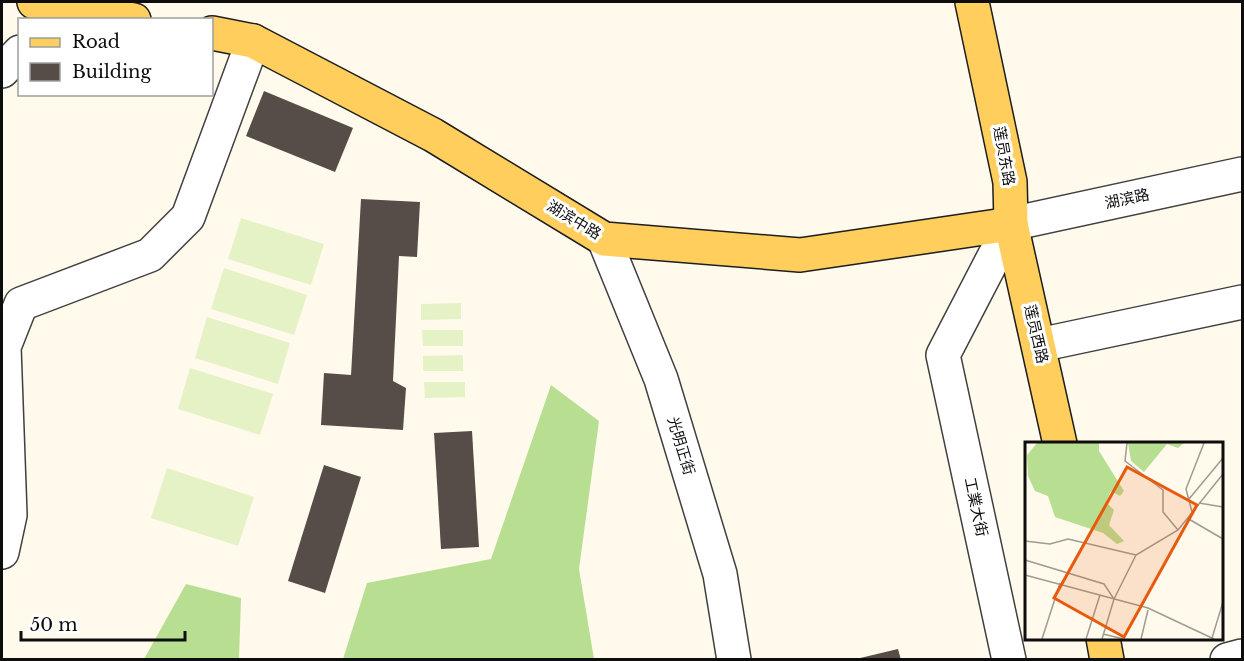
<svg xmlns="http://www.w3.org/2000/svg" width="1244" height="661" viewBox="0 0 1244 661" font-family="'Libre Baskerville','Noto Sans SC',serif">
	<rect width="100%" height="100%" fill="#fffaec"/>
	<g fill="#b8de92">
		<path d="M551 385 599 421 579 569 594 659H343L367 583 491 559Z"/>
		<path d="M186 584 241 598 239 659H144Z"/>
	</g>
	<g fill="#e5f2c6">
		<path d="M241 218 324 244 311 285 228 259Z"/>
		<path d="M224 268 307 295 294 335 211 309Z"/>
		<path d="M461 303V319L421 320V304Z"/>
		<path d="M207 317 290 343 278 384 195 358Z"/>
		<path d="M422 330H463V346H423Z"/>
		<path d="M463 355V371H423V356Z"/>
		<path d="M190 368 273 394 260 435 178 409Z"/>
		<path d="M424 382H465V397L425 398Z"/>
		<path d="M167 468 254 497 238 546 151 518Z"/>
	</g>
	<g fill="#564d48">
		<path d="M264 91 353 128 335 172 246 136Z"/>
		<path d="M361 199 420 202 417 257 399 256 393 381 406 388 403 430 321 425 324 373 351 375Z"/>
		<path d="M472 431 479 547 441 549 434 433Z"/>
		<path d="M324 465 361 477 325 593 288 581Z"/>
		<path d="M898 649 901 660H856V659Z"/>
	</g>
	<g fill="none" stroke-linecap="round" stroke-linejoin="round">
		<defs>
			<g id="minor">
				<path d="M2 71 20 52"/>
				<path d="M604 239 661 379 720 574 734 660"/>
				<path d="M1039 345 1242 302"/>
				<path d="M2 552 10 515 4 347 21 304 150 255 188 217 253 41"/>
				<path d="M1009 660 943 355 1011 224 1242 174"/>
				<path d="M1227 660 1242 656"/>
			</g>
			<g id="major">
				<path d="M34 2 134 20"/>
				<path d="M972 2 1010 182 1011 224 1060 444"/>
				<path d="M212 33 253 41 433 135 604 239 800 255 1011 224"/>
				<path d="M1103 638 1107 660"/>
			</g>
		</defs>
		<use href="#minor" stroke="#404040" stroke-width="36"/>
		<use href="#major" stroke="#1e1e1e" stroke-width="36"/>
		<use href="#minor" stroke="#fff" stroke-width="33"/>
		<use href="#major" stroke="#ffce5c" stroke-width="33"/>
	</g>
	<g text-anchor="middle" stroke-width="6" stroke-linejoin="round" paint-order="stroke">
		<g font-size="15" fill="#0d0d0d" stroke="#fff">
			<text transform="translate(1004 156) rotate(80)" y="5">莲员东路</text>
			<text transform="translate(1127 199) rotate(-12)" y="5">湖滨路</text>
			<text transform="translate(574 220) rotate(31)" y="5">湖滨中路</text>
			<text transform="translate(1036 334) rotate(77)" y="5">莲员西路</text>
			<text transform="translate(681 446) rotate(73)" y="5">光明正街</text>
			<text transform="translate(976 507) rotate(78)" y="5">工業大街</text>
		</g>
	</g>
	<g transform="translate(1025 442)">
		<rect width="198" height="198" fill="#fffaec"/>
		<path d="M12 1H74V9L99 49 95 54 86 49 81 60 89 68 84 83 99 99 92 102 78 91 30 75 23 54 10 49 3 34 2 13ZM103 1H159L153 6 142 2 119 30 106 19Z" fill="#b8de92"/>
		<path fill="none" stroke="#9e9b93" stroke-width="1.5" d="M102 1 100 19 138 48V70L153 88M164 57 198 16M174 61 198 65M167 70 161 47 179 1M162 76 198 97M0 99 25 102 43 97 111 113M0 118 79 142 89 157 77 197M0 133 123 166 189 197M89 157 111 113 153 88 198 32M78 192 99 197M187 196 198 160M17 197 35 141M61 197 75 153M116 197 123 168"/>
		<path fill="#e8590c" fill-opacity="0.15" stroke="#e8590c" stroke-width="3" d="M102 25 172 63 99 195 29 156Z"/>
		<rect width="198" height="198" fill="none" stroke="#0d0d0d" stroke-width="3"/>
	</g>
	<rect width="1244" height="661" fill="none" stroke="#0d0d0d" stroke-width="6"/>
	<rect x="18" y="18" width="195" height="78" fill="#ffffff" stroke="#9e9e9e" stroke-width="1.5"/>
	<rect x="30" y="38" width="30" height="9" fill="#ffce5c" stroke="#9e9e9e" stroke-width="1.5"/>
	<text x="72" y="48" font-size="18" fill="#0d0d0d">Road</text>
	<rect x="30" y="63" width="30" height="18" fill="#564d48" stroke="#9e9e9e" stroke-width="1.5"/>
	<text x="72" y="78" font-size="18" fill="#0d0d0d">Building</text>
	<path d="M21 631v9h164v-9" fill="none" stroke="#0d0d0d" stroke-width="3"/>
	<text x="30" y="631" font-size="18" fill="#0d0d0d" stroke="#ffffff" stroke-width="4.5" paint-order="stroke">50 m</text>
</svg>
